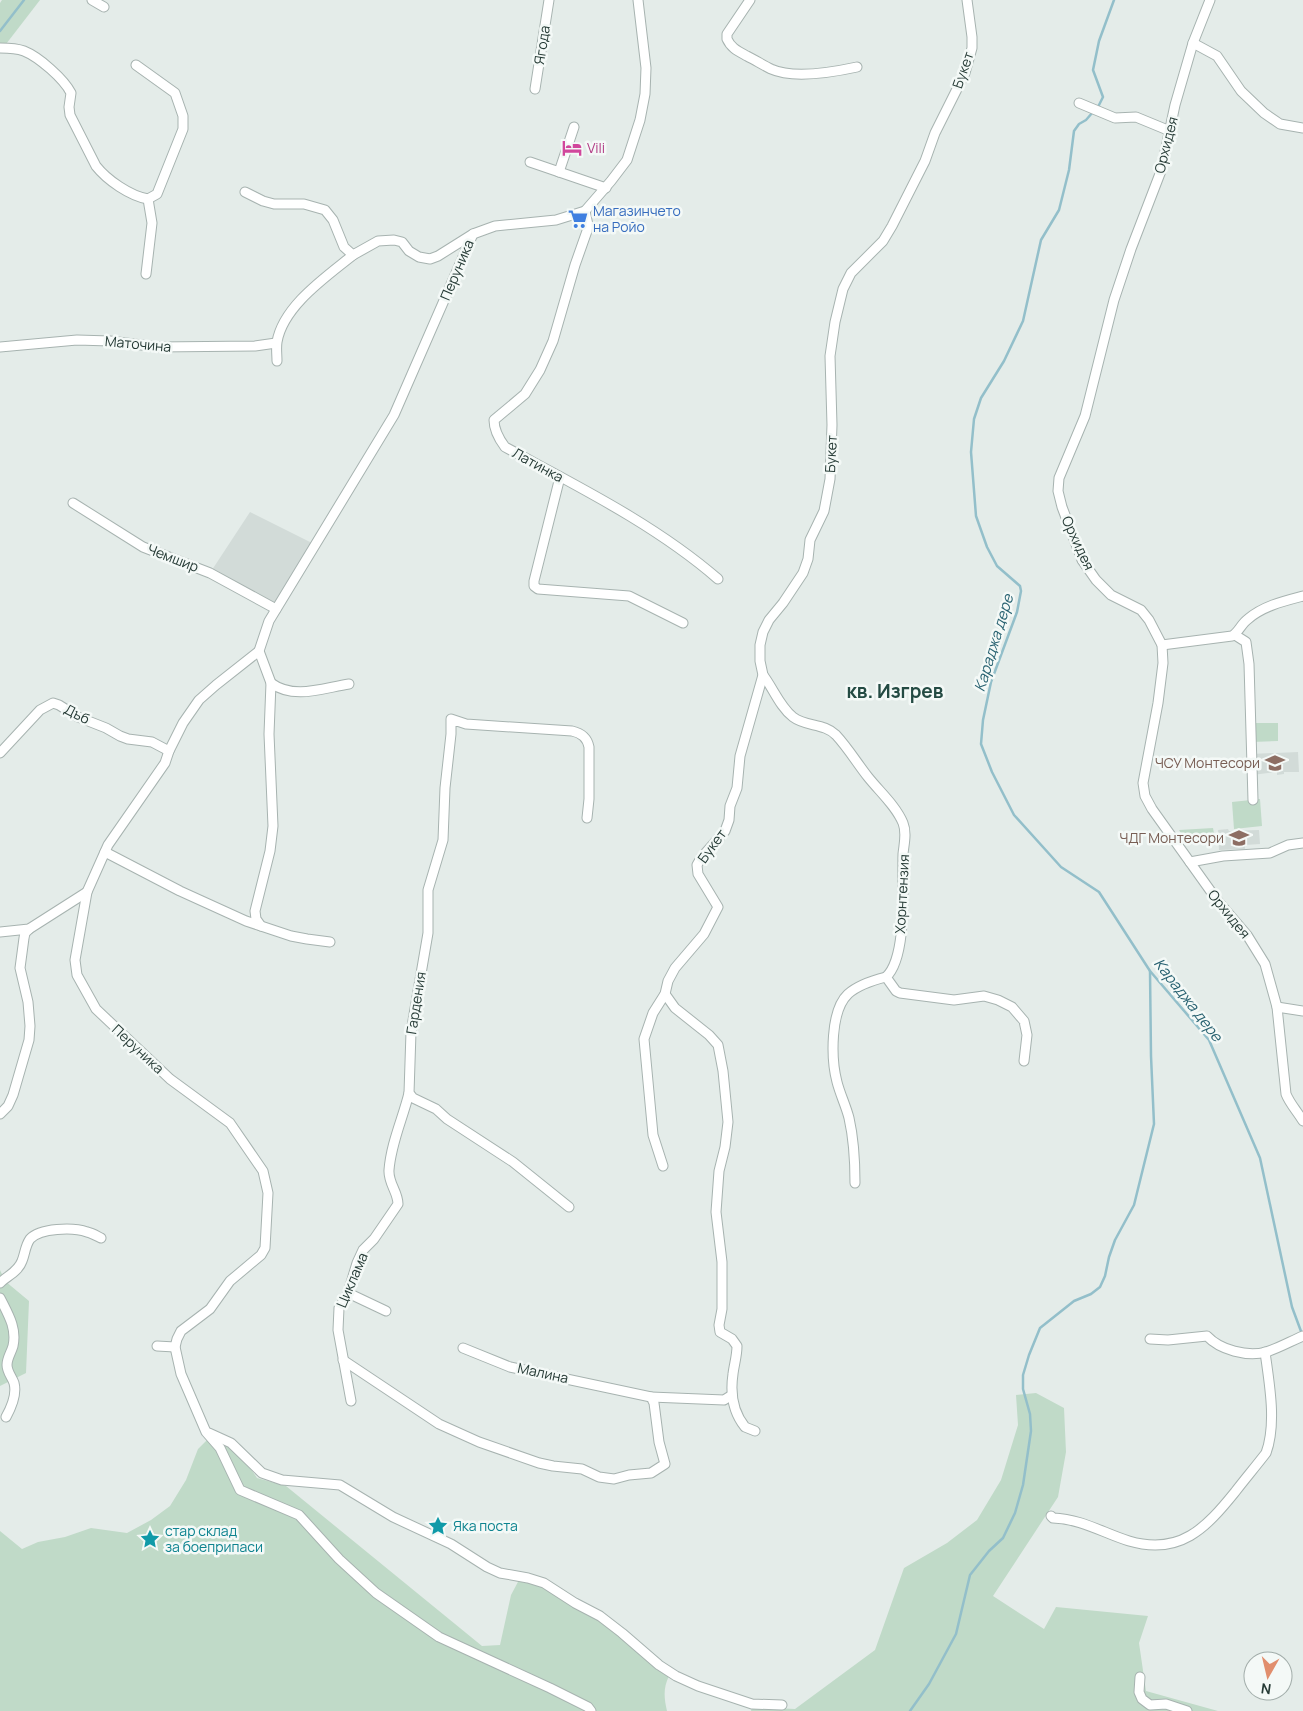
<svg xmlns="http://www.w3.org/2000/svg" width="1303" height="1711" viewBox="0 0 1303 1711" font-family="Manrope,sans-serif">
	<rect width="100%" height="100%" fill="#e4ece9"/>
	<g fill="#d2dbd8">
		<path d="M250 512 316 545 276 609 210 573Z"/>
		<path d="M1298 752 1299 772H1284V774L1277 775V772L1252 775 1251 754Z"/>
		<path d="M1228 829 1229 831 1259 830 1260 844 1245 845V849L1219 850 1218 830Z"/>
	</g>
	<g fill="#c0dac8">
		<path d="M2 0H40L3 48H0V3Z"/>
		<path d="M1252 723H1278V741L1252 742Z"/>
		<path d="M1260 799 1262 826 1234 829 1232 802Z"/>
		<path d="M1213 828 1215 839 1188 845 1179 830Z"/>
		<path d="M0 1270 5 1281 29 1301 26 1373 0 1386Z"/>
		<path d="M1036 1393 1064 1408 1066 1452 1058 1497 993 1596 1044 1629 1056 1607 1148 1616 1139 1643 1146 1691 1218 1711H751L752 1707 795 1709 875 1650 904 1568 947 1543 977 1520 1001 1480 1018 1425 1016 1395Z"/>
		<path d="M211 1436 241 1454 257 1478 286 1486 482 1646 500 1645 511 1595 519 1580 542 1584 600 1613 669 1676C663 1688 664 1698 667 1711H0V1531L22 1549 38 1542 65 1537 91 1528 127 1533 151 1520 170 1506 186 1480 198 1449Z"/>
	</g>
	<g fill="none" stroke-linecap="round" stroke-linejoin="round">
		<g stroke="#93bfca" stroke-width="2.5">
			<path d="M1114 0 1099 41 1093 70 1103 97 1099 105 1086 120 1079 124 1074 131 1069 170 1059 210 1041 240 1023 321 1004 361 981 398 974 419 971 452 976 516 987 547 997 566 1020 586 1021 591 1017 612 991 682 983 720 981 744 992 772 1014 815 1061 867 1099 892 1150 971 1209 1040 1260 1158 1292 1307 1302 1334"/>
			<path d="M0 31 24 0"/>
			<path d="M910 1711 929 1684 956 1634 970 1575 989 1551 1003 1538 1015 1513 1023 1485 1031 1431 1030 1414 1023 1389V1375L1029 1355 1040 1328 1074 1301 1091 1294 1100 1287 1105 1276 1109 1257 1115 1240 1134 1205 1154 1124 1151 1056 1150 971"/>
		</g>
		<defs>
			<g id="minor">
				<path d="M92 0 104 7"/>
				<path d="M750 0 727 34V39C731 48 738 51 747 56 755 60 763 65 771 69 793 79 834 72 857 67"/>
				<path d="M1210 0 1193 43 1175 105 1161 171 1131 249 1114 300 1085 416 1059 478 1058 491 1062 507 1082 560 1096 580 1111 595 1141 610 1149 620 1162 645 1163 663 1158 703 1143 783 1145 796 1152 809 1217 900 1247 935 1265 964 1277 1007 1286 1094C1290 1104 1297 1111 1303 1121"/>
				<path d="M1193 43 1217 56 1241 91 1264 113 1280 124 1303 128"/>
				<path d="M0 48C8 48 16 48 24 51 39 57 64 79 71 93L69 107 70 115 96 166C107 180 130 196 148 199L157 194 183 129V116L175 93 136 65"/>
				<path d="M535 89 549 0"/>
				<path d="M1079 103 1115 118 1136 117 1170 131"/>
				<path d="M530 162 606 188"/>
				<path d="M559 172 574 127"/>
				<path d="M245 192 263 201 274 204H304L325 210 333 220 344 247 353 255 378 241 394 240 402 242 409 251 419 257 430 259 438 256 473 234 495 226 556 220 585 211 611 181 627 160 640 120 645 94 646 68 638 0"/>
				<path d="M585 211 588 225 587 231 575 265 553 341 540 370 525 394 494 420C494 430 499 439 505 447 577 486 656 525 718 579"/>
				<path d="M146 274 152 223 148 199"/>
				<path d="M0 347 77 340 110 341 157 347 255 346 276 343"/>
				<path d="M277 361C277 355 276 348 277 342 283 306 326 277 353 255"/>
				<path d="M560 477 534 581V586L538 589 629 596 683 623"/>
				<path d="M73 503 143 547 210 573 276 609"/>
				<path d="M1235 635 1246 642 1249 664 1253 800"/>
				<path d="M1162 645 1232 636C1239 632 1241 624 1248 619 1263 606 1284 601 1303 596"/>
				<path d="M259 651 216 685 199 700 183 723 169 751 165 763 108 845 87 892 75 960 77 975 96 1009 170 1079 230 1123 263 1171 268 1193 265 1248 261 1255 230 1281 210 1309 181 1331 177 1339 175 1347 181 1374 206 1432 220 1448 240 1490 299 1515 339 1559 376 1593 439 1637 550 1688 588 1707 591 1711"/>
				<path d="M763 675C773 688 780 707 793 717 806 727 824 723 836 735 848 748 857 763 868 777 880 792 896 806 903 823 907 833 904 844 903 854 902 883 908 957 886 977L896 991 900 993 954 1000 984 996 998 1000 1012 1007 1024 1021 1027 1035 1024 1061"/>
				<path d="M271 683C294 700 323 688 349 684"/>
				<path d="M0 753 40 710 53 703 59 705 78 717 106 728 120 736 128 739 152 742 169 751"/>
				<path d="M105 852 180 891 246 921 261 926"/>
				<path d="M1190 862 1223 856 1270 853 1288 845 1303 843"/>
				<path d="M0 932 29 929 87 892"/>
				<path d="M330 942 307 939 291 936 261 926 256 919 255 911 270 851 273 826 269 734 271 683 259 651 269 621 394 415 473 234"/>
				<path d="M665 994 675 1008 709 1035 718 1045 723 1071 728 1122 725 1147 719 1171 716 1212 722 1262V1309L719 1325 720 1332 732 1339 737 1346C737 1356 734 1365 733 1374 730 1394 733 1412 745 1427L755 1431"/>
				<path d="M1277 1007 1303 1011"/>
				<path d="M0 1114 8 1106 13 1095 29 1040 30 1026 28 1002 20 968 24 938 25 933 29 929"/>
				<path d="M663 1166 653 1135 644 1039 653 1013 665 994 668 981 675 968 704 934 718 907 698 874 697 865 701 858 725 831 729 820 730 806 737 788 740 756 763 675 760 661V645L763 632 769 620 783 603 803 573 808 559 810 540 824 511 830 479 832 425 830 356 835 322 843 289 851 273 883 241 892 226 925 161 935 133 965 73 972 48V37L967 0"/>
				<path d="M855 1183C855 1160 854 1140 849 1118 846 1106 840 1094 837 1082 831 1059 830 1011 848 994 858 985 874 980 886 977"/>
				<path d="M569 1207 513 1162 447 1119 436 1109 413 1098 409 1093 411 1032 428 933V890L443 840 445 788 451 734V719L466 724 572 731C581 733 587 737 589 747V799L587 818"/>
				<path d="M0 1283C7 1276 18 1272 22 1261 25 1254 25 1246 30 1239 40 1228 73 1227 87 1232 92 1233 97 1236 101 1238"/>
				<path d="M348 1293 386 1311"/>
				<path d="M0 1298C8 1314 17 1328 13 1346 11 1353 7 1358 7 1365 7 1372 12 1377 14 1383 17 1394 11 1408 6 1417"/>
				<path d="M1150 1339 1168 1340 1207 1336C1220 1350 1247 1357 1266 1352 1279 1348 1291 1341 1303 1336"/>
				<path d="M157 1346 175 1347"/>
				<path d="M343 1360 439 1424 479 1442 539 1463 553 1466 582 1469 599 1477 614 1479 629 1475 651 1473 665 1464 659 1442 654 1403 651 1397 510 1367 463 1348"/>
				<path d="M651 1397 724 1400 732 1395"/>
				<path d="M351 1401 338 1330 339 1308 348 1293 357 1263 363 1250 374 1239 398 1204C398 1192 388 1183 389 1170 391 1143 403 1118 409 1093"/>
				<path d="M209 1433 231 1443 262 1473 282 1480 340 1485 393 1517 451 1544 487 1567 500 1573 528 1578 544 1583 575 1603 600 1616 622 1633 659 1665 676 1676 698 1686 752 1704 782 1705"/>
				<path d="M1051 1516 1053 1518C1082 1519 1103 1533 1129 1541 1180 1556 1206 1528 1235 1492 1245 1479 1256 1466 1266 1453 1277 1423 1269 1382 1265 1352"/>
				<path d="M1140 1677 1139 1692 1142 1699 1150 1705 1166 1704 1187 1711"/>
			</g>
		</defs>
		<use href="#minor" stroke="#a7b3b0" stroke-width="11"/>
		<use href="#minor" stroke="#fff" stroke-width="9"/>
	</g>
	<defs>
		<symbol id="hotel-bare" viewBox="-9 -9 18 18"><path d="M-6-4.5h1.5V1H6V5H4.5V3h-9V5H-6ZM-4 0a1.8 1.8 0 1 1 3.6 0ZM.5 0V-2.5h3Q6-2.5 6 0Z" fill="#d1479c" stroke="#f4f9f7" stroke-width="2.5" paint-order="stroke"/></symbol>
		<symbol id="supermarket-bare" viewBox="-9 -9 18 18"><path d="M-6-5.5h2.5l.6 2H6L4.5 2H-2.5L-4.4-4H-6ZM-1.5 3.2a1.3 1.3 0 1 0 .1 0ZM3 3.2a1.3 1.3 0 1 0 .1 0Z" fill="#3f7fe0" stroke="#f4f9f7" stroke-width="2.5" paint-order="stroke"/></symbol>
		<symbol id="school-bare" viewBox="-9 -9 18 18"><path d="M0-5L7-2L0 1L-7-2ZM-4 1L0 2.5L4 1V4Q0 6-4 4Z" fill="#8d6e63" stroke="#f4f9f7" stroke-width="2.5" paint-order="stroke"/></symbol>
		<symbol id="sight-bare" viewBox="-9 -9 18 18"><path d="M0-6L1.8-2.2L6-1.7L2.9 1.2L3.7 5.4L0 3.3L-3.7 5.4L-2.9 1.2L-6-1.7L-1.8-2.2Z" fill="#0f9aa8" stroke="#f4f9f7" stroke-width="2.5" paint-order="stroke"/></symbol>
	</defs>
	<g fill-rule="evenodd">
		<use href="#hotel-bare" x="558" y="134" width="28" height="28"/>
		<use href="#supermarket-bare" x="564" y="205" width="28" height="28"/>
		<use href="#school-bare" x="1261" y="749" width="28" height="28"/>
		<use href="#school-bare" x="1225" y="824" width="28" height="28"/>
		<use href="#sight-bare" x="424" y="1512" width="28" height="28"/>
		<use href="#sight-bare" x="136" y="1525" width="28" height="28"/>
	</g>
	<g text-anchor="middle" stroke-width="5" stroke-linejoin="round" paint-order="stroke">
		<g font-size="14" fill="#263b36" stroke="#f4f9f7">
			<text transform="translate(542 45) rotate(-81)" y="5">Ягода</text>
			<text transform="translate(963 70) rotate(-71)" y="5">Букет</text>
			<text transform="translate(1166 145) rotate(-76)" y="5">Орхидея</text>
			<text transform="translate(457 270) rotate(-67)" y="5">Перуника</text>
			<text transform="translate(138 344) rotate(5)" y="5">Маточина</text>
			<text transform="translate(831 454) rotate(-87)" y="5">Букет</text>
			<text transform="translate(538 465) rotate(29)" y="5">Латинка</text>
			<text transform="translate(1078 543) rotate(65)" y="5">Орхидея</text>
			<text transform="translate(173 558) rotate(21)" y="5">Чемшир</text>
			<text transform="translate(77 714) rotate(27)" y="5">Дъб</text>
			<text transform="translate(712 846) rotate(-54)" y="5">Букет</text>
			<text transform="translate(902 894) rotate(-87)" y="5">Хорнтензия</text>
			<text transform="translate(1229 914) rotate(51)" y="5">Орхидея</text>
			<text transform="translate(416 1003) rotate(-81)" y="5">Гардения</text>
			<text transform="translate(138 1049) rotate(43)" y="5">Перуника</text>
			<text transform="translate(352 1280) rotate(-67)" y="5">Циклама</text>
			<text transform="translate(543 1373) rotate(12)" y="5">Малина</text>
		</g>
		<g font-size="14" fill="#b23c85" stroke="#f4f9f7" text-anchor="start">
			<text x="587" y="153">Vili</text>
		</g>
		<g font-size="14" fill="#366cbe" stroke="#f4f9f7" text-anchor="start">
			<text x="593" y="216">Магазинчето<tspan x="593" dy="16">на Ройо</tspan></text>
		</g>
		<g font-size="14" fill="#785e54" stroke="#f4f9f7" text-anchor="end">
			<text x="1260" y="768">ЧСУ Монтесори</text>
			<text x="1224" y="843">ЧДГ Монтесори</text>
		</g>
		<g font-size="14" fill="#0d838f" stroke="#f4f9f7" text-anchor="start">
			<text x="453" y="1531">Яка поста</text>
			<text x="165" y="1536">стар склад<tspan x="165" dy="16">за боеприпаси</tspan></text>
		</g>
		<g font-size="15" font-style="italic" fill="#276170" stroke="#f4f9f7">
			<text transform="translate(994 643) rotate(-73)" y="5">Караджа дере</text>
			<text transform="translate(1188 1000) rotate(52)" y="5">Караджа дере</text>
		</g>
		<g font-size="19" font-weight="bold" fill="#244b43" stroke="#f4f9f7">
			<text x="895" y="698">кв. Изгрев</text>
		</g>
	</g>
	<g transform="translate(1268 1676) rotate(188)"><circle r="24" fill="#f4f9f7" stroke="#a2adaa"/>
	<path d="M0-4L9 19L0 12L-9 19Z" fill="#e18e6d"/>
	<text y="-8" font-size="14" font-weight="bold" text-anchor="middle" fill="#263b36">N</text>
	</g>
</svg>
